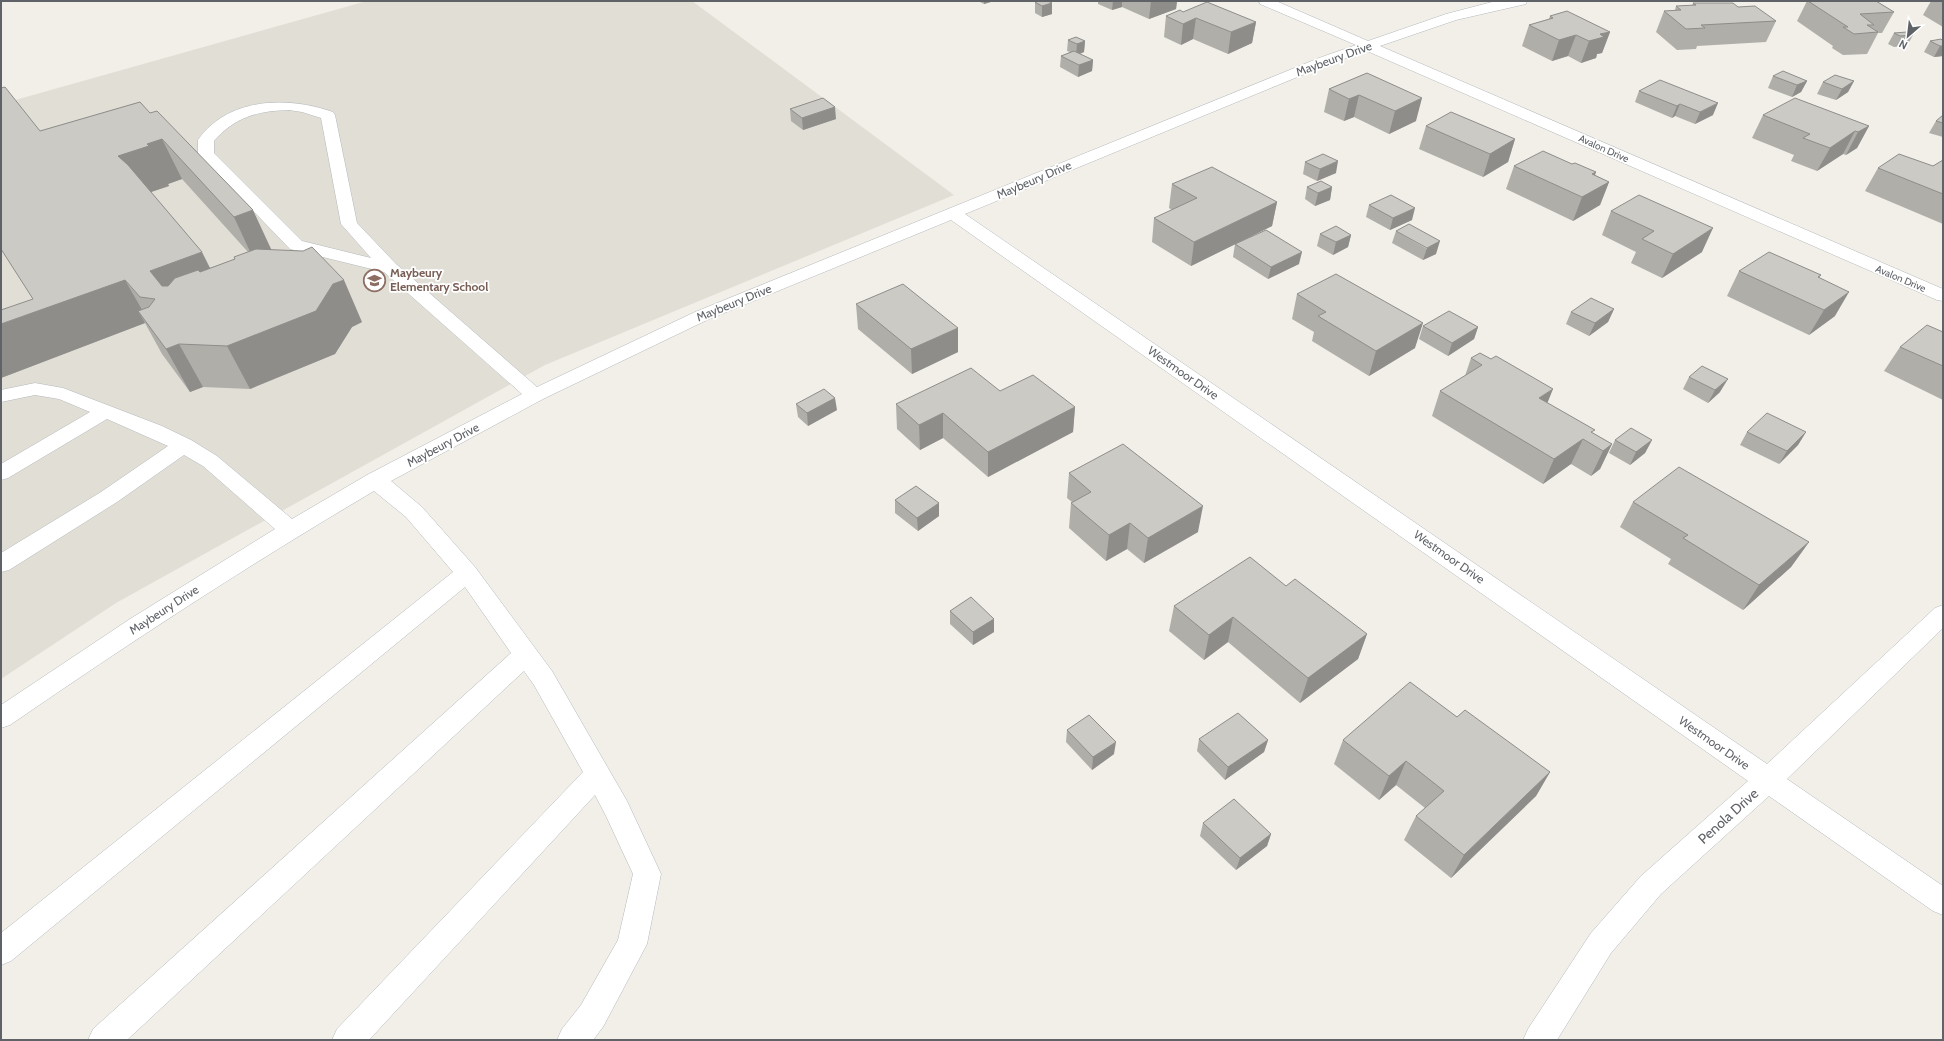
<svg xmlns="http://www.w3.org/2000/svg" width="1944" height="1041" viewBox="0 0 1944 1041" font-family="Cabin,sans-serif">
	<rect width="100%" height="100%" fill="#f1efe8"/>
	<path fill="#e1ded6" d="M367 1H692L954 195 545 365 116 603 1 679V104Z"/>
	<g fill="none" stroke-linecap="round" stroke-linejoin="round">
		<defs>
			<path id="minor" d="M1259 1H1276L1368 41 1446 14 1492 2 1527 1 1526 4 1456 20 1380 46 1943 289V301L1937 300 1367 51 1329 64 965 214 1767 764 1935 608 1943 605V628L1787 779 1943 886V915L1933 911 1769 796 1661 894 1611 953 1557 1040H1523L1528 1029 1591 933 1641 876 1748 781 951 220 707 320 543 399 391 481 422 507 475 567 552 671 627 801 661 874 647 944 603 1027 593 1040H557L562 1029 581 1005 618 940 633 874 606 816 595 795 369 1040H332L337 1029 583 772 534 685 524 671 127 1040H88L93 1029 511 653 465 587 11 961 1 965V933L453 572 406 517 374 491C250 564 129 643 10 725L1 728V705L130 619 275 529 203 466 184 455 117 502 9 570 1 572V553L101 492 168 446 107 419 8 478 1 480V464L90 412 59 399 35 395 1 402V390L35 383 63 388 162 426 191 440 217 456 292 519 367 475 522 394 384 272 290 249 198 154V140C228 97 288 96 333 112L335 115 357 223 396 264 537 387 695 312 1319 58 1356 45 1260 4ZM289 110 302 112 321 118 341 224 371 258 302 241 214 153V141C235 117 257 111 289 110Z"/>
		</defs>
		<use href="#minor" stroke="#b5b8bc" stroke-width="1"/>
		<use href="#minor" fill="#fff" fill-rule="evenodd"/>
	</g>
	<g fill="#afaea9" fill-rule="evenodd">
		<path d="M978 1H994L984 4Z"/>
		<path d="M1098 1H1177L1176 9 1149 19 1122 7 1112 10 1098 4Z"/>
		<path d="M1807 1H1876L1894 12 1882 33H1878L1867 54 1843 55 1832 48 1833 46 1797 21Z"/>
		<path d="M1931 1H1943V27L1923 15Z"/>
		<path d="M1035 2 1052 3V14L1042 17 1035 13Z"/>
		<path d="M1693 3 1738 7 1776 21 1766 42 1697 46 1696 49 1677 50 1656 32 1664 11 1675 10 1676 6H1692Z"/>
		<path d="M1183 12 1256 22 1252 43 1228 54 1193 39 1181 45 1164 37 1166 16Z"/>
		<path d="M1550 16 1610 32 1602 53 1597 54 1596 58 1581 63 1568 56 1552 61 1522 46 1529 25 1549 19Z"/>
		<path d="M1894 33 1913 35 1907 46 1894 47 1888 44Z"/>
		<path d="M1068 40 1085 41 1084 52 1080 54 1093 60 1092 71 1078 77 1060 67 1061 56 1070 52 1067 51Z"/>
		<path d="M1930 41H1943V56L1934 57 1924 52Z"/>
		<path d="M1367 73 1416 121 1389 134 1354 117 1344 121 1324 112 1329 89Z"/>
		<path d="M1773 76 1807 81 1801 92 1792 97 1768 88Z"/>
		<path d="M1854 81 1848 92 1836 100 1817 94 1823 82Z"/>
		<path d="M1639 91 1713 115 1695 124 1675 116 1672 118 1635 102Z"/>
		<path d="M140 102 271 250 362 322 352 327 335 354 250 389 203 387 190 392 162 354 145 323 1 378 33 299 40 131ZM182 179 248 252 234 257 235 259 210 268 151 192 169 186 168 184Z"/>
		<path d="M790 109 836 119 803 130 791 121Z"/>
		<path d="M1763 115 1869 126 1857 148 1846 155 1843 154 1817 171 1791 161 1794 155 1752 138Z"/>
		<path d="M1943 115V137L1929 133 1936 121Z"/>
		<path d="M1426 126 1515 139 1508 162 1483 177 1419 149Z"/>
		<path d="M1943 160V224L1865 191 1878 168 1933 166Z"/>
		<path d="M1305 162 1336 173 1317 181 1303 174Z"/>
		<path d="M1572 164 1596 172 1595 175 1609 182 1600 205 1573 221 1506 189 1514 166Z"/>
		<path d="M1172 184 1277 202 1272 226 1191 266 1152 242 1154 218 1172 210 1169 208Z"/>
		<path d="M1307 187H1332L1330 200 1315 206 1305 199Z"/>
		<path d="M1369 205 1412 220 1390 230 1366 217Z"/>
		<path d="M1611 211 1702 252 1662 278 1631 263 1636 252 1602 235Z"/>
		<path d="M1396 231 1436 254 1423 260 1392 243Z"/>
		<path d="M1320 234 1351 235 1348 247 1333 255 1317 246Z"/>
		<path d="M1235 244 1299 264 1268 279 1233 257Z"/>
		<path d="M1739 271 1821 275 1819 278 1835 316 1809 335 1727 296Z"/>
		<path d="M1297 294 1415 348 1369 376 1312 341 1314 332 1292 319Z"/>
		<path d="M856 304 958 352 912 374 858 329Z"/>
		<path d="M1614 309 1608 322 1589 336 1566 324 1571 312Z"/>
		<path d="M1423 326 1478 327 1474 339 1448 356 1419 339Z"/>
		<path d="M1943 332V400L1884 371 1900 347Z"/>
		<path d="M1471 358 1547 403 1593 433 1612 444 1600 469 1591 476 1571 464 1543 484 1432 416 1440 391 1465 376Z"/>
		<path d="M1689 377 1720 392 1708 403 1683 389Z"/>
		<path d="M1000 391 1075 407 1073 432 988 477 943 438 920 450 897 429 896 404Z"/>
		<path d="M796 404 837 410 808 426 798 417Z"/>
		<path d="M1747 432H1806L1798 445 1779 464 1740 445Z"/>
		<path d="M1615 440H1652L1645 453 1630 465 1609 453Z"/>
		<path d="M1069 473 1198 532 1144 563 1127 549 1106 561 1069 528 1071 503 1072 502 1067 498Z"/>
		<path d="M895 500 939 516 918 531 895 513Z"/>
		<path d="M1633 502 1809 542 1791 567 1743 610 1668 564 1671 559 1620 527Z"/>
		<path d="M1286 586 1367 634 1358 659 1300 703 1228 642 1204 660 1169 631 1174 606Z"/>
		<path d="M950 611 994 619V632L973 645 950 624Z"/>
		<path d="M1457 717 1550 772 1536 796 1451 878 1404 840 1416 816 1425 808 1396 785 1379 800 1334 764 1343 740Z"/>
		<path d="M1067 730 1114 754 1092 770 1066 742Z"/>
		<path d="M1199 739 1268 740 1264 752 1225 780 1197 751Z"/>
		<path d="M1203 823 1271 834 1267 846 1236 870 1200 836Z"/>
	</g>
	<g fill="#8f8d8a">
		<path d="M984 1H994L984 4Z"/>
		<path d="M1113 1H1122V7L1112 10Z"/>
		<path d="M1151 1H1177L1176 9 1149 19Z"/>
		<path d="M1052 3V14L1042 17V6Z"/>
		<path d="M1196 18 1193 39 1181 45 1183 24Z"/>
		<path d="M1256 22 1252 43 1228 54 1231 32Z"/>
		<path d="M1610 32 1602 53 1597 54 1596 58 1581 63 1589 41 1600 34Z"/>
		<path d="M1576 35 1568 56 1552 61 1559 40Z"/>
		<path d="M1085 41 1084 52 1076 55 1077 44Z"/>
		<path d="M1940 46H1943V56L1934 57Z"/>
		<path d="M1093 60 1092 71 1078 77 1079 65Z"/>
		<path d="M1807 81 1801 92 1792 97 1797 85Z"/>
		<path d="M1854 81 1848 92 1836 100 1842 89Z"/>
		<path d="M1359 95 1354 117 1344 121 1349 99Z"/>
		<path d="M1422 98 1416 121 1389 134 1395 111Z"/>
		<path d="M1718 103 1713 115 1695 124 1700 112Z"/>
		<path d="M1680 104 1675 116 1672 118 1677 106Z"/>
		<path d="M835 107 836 119 803 130 802 118Z"/>
		<path d="M1869 126 1857 148 1846 155 1858 132Z"/>
		<path d="M1855 131 1843 154 1817 171 1830 148Z"/>
		<path d="M162 139 182 179 168 184 169 186 139 196 118 156 147 144Z"/>
		<path d="M1515 139 1508 162 1483 177 1490 154Z"/>
		<path d="M1338 161 1336 173 1317 181 1320 169Z"/>
		<path d="M1596 172 1587 194 1609 182 1600 205 1573 221 1582 197 1592 174Z"/>
		<path d="M1332 187 1330 200 1315 206 1318 193Z"/>
		<path d="M1277 202 1272 226 1191 266 1194 242Z"/>
		<path d="M1415 208 1412 220 1390 230 1393 218Z"/>
		<path d="M253 210 272 251 253 258 234 217Z"/>
		<path d="M1713 228 1702 252 1662 278 1673 254Z"/>
		<path d="M1351 235 1348 247 1333 255 1336 242Z"/>
		<path d="M1440 241 1436 254 1423 260 1427 248Z"/>
		<path d="M202 252 223 294 174 313 150 271Z"/>
		<path d="M1302 252 1299 264 1268 279 1271 267Z"/>
		<path d="M125 280 149 322 138 311 145 323 1 378V324Z"/>
		<path d="M344 280 362 322 352 327 335 354 250 389 227 346 333 284Z"/>
		<path d="M1849 292 1835 316 1809 335 1824 310Z"/>
		<path d="M1614 309 1608 322 1589 336 1595 323Z"/>
		<path d="M1423 323 1415 348 1369 376 1376 351Z"/>
		<path d="M1478 327 1474 339 1448 356 1452 343Z"/>
		<path d="M958 328V352L912 374 911 349Z"/>
		<path d="M179 344 203 387 190 392 166 349Z"/>
		<path d="M1728 379 1720 392 1708 403 1715 390Z"/>
		<path d="M1553 389 1543 414 1539 398Z"/>
		<path d="M835 398 837 410 808 426 807 413Z"/>
		<path d="M1075 407 1073 432 988 477V452Z"/>
		<path d="M943 413V438L920 450 919 425Z"/>
		<path d="M1806 432 1798 445 1779 464 1787 451Z"/>
		<path d="M1583 439 1571 464 1543 484 1554 459Z"/>
		<path d="M1652 440 1645 453 1630 465 1636 452Z"/>
		<path d="M1612 444 1600 469 1591 476 1603 451Z"/>
		<path d="M939 503V516L918 531 917 518Z"/>
		<path d="M1203 506 1198 532 1144 563 1148 538Z"/>
		<path d="M1130 523 1127 549 1106 561 1109 535Z"/>
		<path d="M1809 542 1791 567 1743 610 1759 585Z"/>
		<path d="M1233 617 1228 642 1204 660 1209 635Z"/>
		<path d="M994 619V632L973 645V632Z"/>
		<path d="M1367 634 1358 659 1300 703 1308 678Z"/>
		<path d="M1268 740 1264 752 1225 780 1228 767Z"/>
		<path d="M1116 742 1114 754 1092 770 1093 757Z"/>
		<path d="M1406 761 1396 785 1379 800 1389 776Z"/>
		<path d="M1550 772 1536 796 1451 878 1464 855Z"/>
		<path d="M1271 834 1267 846 1236 870 1240 858Z"/>
	</g>
	<g fill="#cccac5" stroke="#8f8d8a">
		<path d="M1039 1H1048L1052 3 1042 6 1035 2Z"/>
		<path d="M1808 1H1876L1894 12 1860 14 1874 25H1867L1878 32 1854 34 1843 27H1848Z"/>
		<path d="M1207 2 1256 22 1231 32 1196 18 1183 24 1166 16 1180 10 1183 12Z"/>
		<path d="M1693 3H1733L1738 7 1755 6 1776 21 1701 25 1705 28 1686 29 1664 11 1681 10 1676 6 1696 5Z"/>
		<path d="M1567 11 1610 32 1600 34 1604 37 1589 41 1576 35 1559 40 1529 25 1553 18 1550 16Z"/>
		<path d="M1907 32 1913 35 1900 36 1894 33Z"/>
		<path d="M1076 37 1085 41 1077 44 1068 40Z"/>
		<path d="M1941 39 1943 41V46H1940L1930 41Z"/>
		<path d="M1074 51 1093 60 1079 65 1061 56Z"/>
		<path d="M1783 71 1807 81 1797 85 1773 76Z"/>
		<path d="M1367 73 1422 98 1395 111 1359 95 1349 99 1329 89Z"/>
		<path d="M1835 75 1854 81 1842 89 1823 82Z"/>
		<path d="M1660 80 1718 103 1700 112 1680 104 1677 106 1639 91Z"/>
		<path d="M5 87 40 131 140 102 150 113 157 111 253 210 234 217 162 139 147 144 149 146 118 156 128 165 202 252 150 271 162 286H168L175 278 198 270 200 272 235 259 234 257 256 249 303 251 312 247 344 280 333 284 316 311 227 346 179 344 166 349 138 311 149 307 155 299 140 297 125 280 1 324V310L33 299 1 249V88Z"/>
		<path d="M823 98 835 107 802 118 790 109Z"/>
		<path d="M1795 98 1869 126 1858 132 1855 131 1830 148 1803 138 1810 134 1763 115Z"/>
		<path d="M1451 112 1515 139 1490 154 1426 126Z"/>
		<path d="M1943 115V123L1936 121Z"/>
		<path d="M1543 151 1572 164 1575 163 1596 172 1592 174 1609 182 1582 197 1514 166Z"/>
		<path d="M1323 154 1338 161 1320 169 1305 162Z"/>
		<path d="M1899 154 1933 166 1943 160V194L1878 168Z"/>
		<path d="M1212 167 1277 202 1194 242 1154 218 1197 198 1172 184Z"/>
		<path d="M1321 181 1332 187 1318 193 1307 187Z"/>
		<path d="M1391 195 1415 208 1393 218 1369 205Z"/>
		<path d="M1639 195 1713 228 1673 254 1642 239 1654 231 1611 211Z"/>
		<path d="M1409 224 1440 241 1427 248 1396 231Z"/>
		<path d="M1336 226 1351 235 1336 242 1320 234Z"/>
		<path d="M1266 230 1302 252 1271 267 1235 244Z"/>
		<path d="M1769 252 1821 275 1818 277 1849 292 1824 310 1739 271Z"/>
		<path d="M1336 274 1423 323 1376 351 1318 316 1326 312 1297 294Z"/>
		<path d="M903 284 958 328 911 349 856 304Z"/>
		<path d="M1591 298 1614 309 1595 323 1571 312Z"/>
		<path d="M1449 311 1478 327 1452 343 1423 326Z"/>
		<path d="M1927 325 1943 332V366L1900 347Z"/>
		<path d="M1480 353 1491 359 1496 356 1553 389 1539 398 1595 430 1591 432 1612 444 1603 451 1583 439 1554 459 1440 391 1482 365 1471 358Z"/>
		<path d="M1702 366 1728 379 1715 390 1689 377Z"/>
		<path d="M971 368 1000 391 1033 375 1075 407 988 452 943 413 919 425 896 404Z"/>
		<path d="M824 389 835 398 807 413 796 404Z"/>
		<path d="M1767 413 1806 432 1787 451 1747 432Z"/>
		<path d="M1631 428 1652 440 1636 452 1615 440Z"/>
		<path d="M1123 444 1203 506 1148 538 1130 523 1109 535 1071 503 1091 492 1069 473Z"/>
		<path d="M1679 467 1809 542 1759 585 1683 538 1688 535 1633 502Z"/>
		<path d="M916 486 939 503 917 518 895 500Z"/>
		<path d="M1250 557 1286 586 1295 579 1367 634 1308 678 1233 617 1209 635 1174 606Z"/>
		<path d="M971 597 994 619 973 632 950 611Z"/>
		<path d="M1410 682 1457 717 1465 710 1550 772 1464 855 1416 816 1444 791 1406 761 1389 776 1343 740Z"/>
		<path d="M1238 713 1268 740 1228 767 1199 739Z"/>
		<path d="M1089 715 1116 742 1093 757 1067 730Z"/>
		<path d="M1234 799 1271 834 1240 858 1203 823Z"/>
	</g>
	<defs>
		<symbol id="school-ring" viewBox="-11 -11 22 22"><circle r="9.5" fill="#fff" stroke="#8d6e63" stroke-width="1.5"/><path d="M0-5L7-2L0 1L-7-2ZM-4 1L0 2.5L4 1V4Q0 6-4 4Z" fill="#8d6e63"/></symbol>
	</defs>
	<g fill-rule="evenodd">
		<use href="#school-ring" x="362" y="268" width="25" height="25"/>
	</g>
	<g text-anchor="middle" stroke-width="3.5" stroke-linejoin="round" paint-order="stroke">
		<g font-size="10" fill="#5f6368" stroke="#fff">
			<text transform="translate(1604 148) rotate(24)" y="4">Avalon Drive</text>
			<text transform="translate(1901 278) rotate(23)" y="4">Avalon Drive</text>
		</g>
		<g font-size="12" fill="#5f6368" stroke="#fff">
			<text transform="translate(1334 59) rotate(-20)" y="4">Maybeury Drive</text>
			<text transform="translate(1034 180) rotate(-23)" y="4">Maybeury Drive</text>
			<text transform="translate(734 303) rotate(-22)" y="4">Maybeury Drive</text>
			<text transform="translate(1183 373) rotate(35)" y="4">Westmoor Drive</text>
			<text transform="translate(443 445) rotate(-28)" y="4">Maybeury Drive</text>
			<text transform="translate(1449 557) rotate(35)" y="4">Westmoor Drive</text>
			<text transform="translate(164 610) rotate(-33)" y="4">Maybeury Drive</text>
			<text transform="translate(1714 743) rotate(35)" y="4">Westmoor Drive</text>
		</g>
		<g font-size="12" font-weight="bold" fill="#785e54" stroke="#fff" text-anchor="start">
			<text x="390" y="277">Maybeury<tspan x="390" dy="14">Elementary School</tspan></text>
		</g>
		<g font-size="14" fill="#5f6368" stroke="#fff">
			<text transform="translate(1728 816) rotate(-42)" y="5">Penola Drive</text>
		</g>
	</g>
	<rect width="1944" height="1041" fill="none" stroke="#5f6368" stroke-width="4"/>
	<g transform="translate(1908 36) rotate(208)" stroke="#ffffff" stroke-width="3" paint-order="stroke">
	<path d="M0-3L7 15L0 10L-7 15Z" fill="#5f6368"/>
	<text y="-6" font-size="11" font-weight="bold" text-anchor="middle" fill="#5f6368">N</text>
	</g>
</svg>
